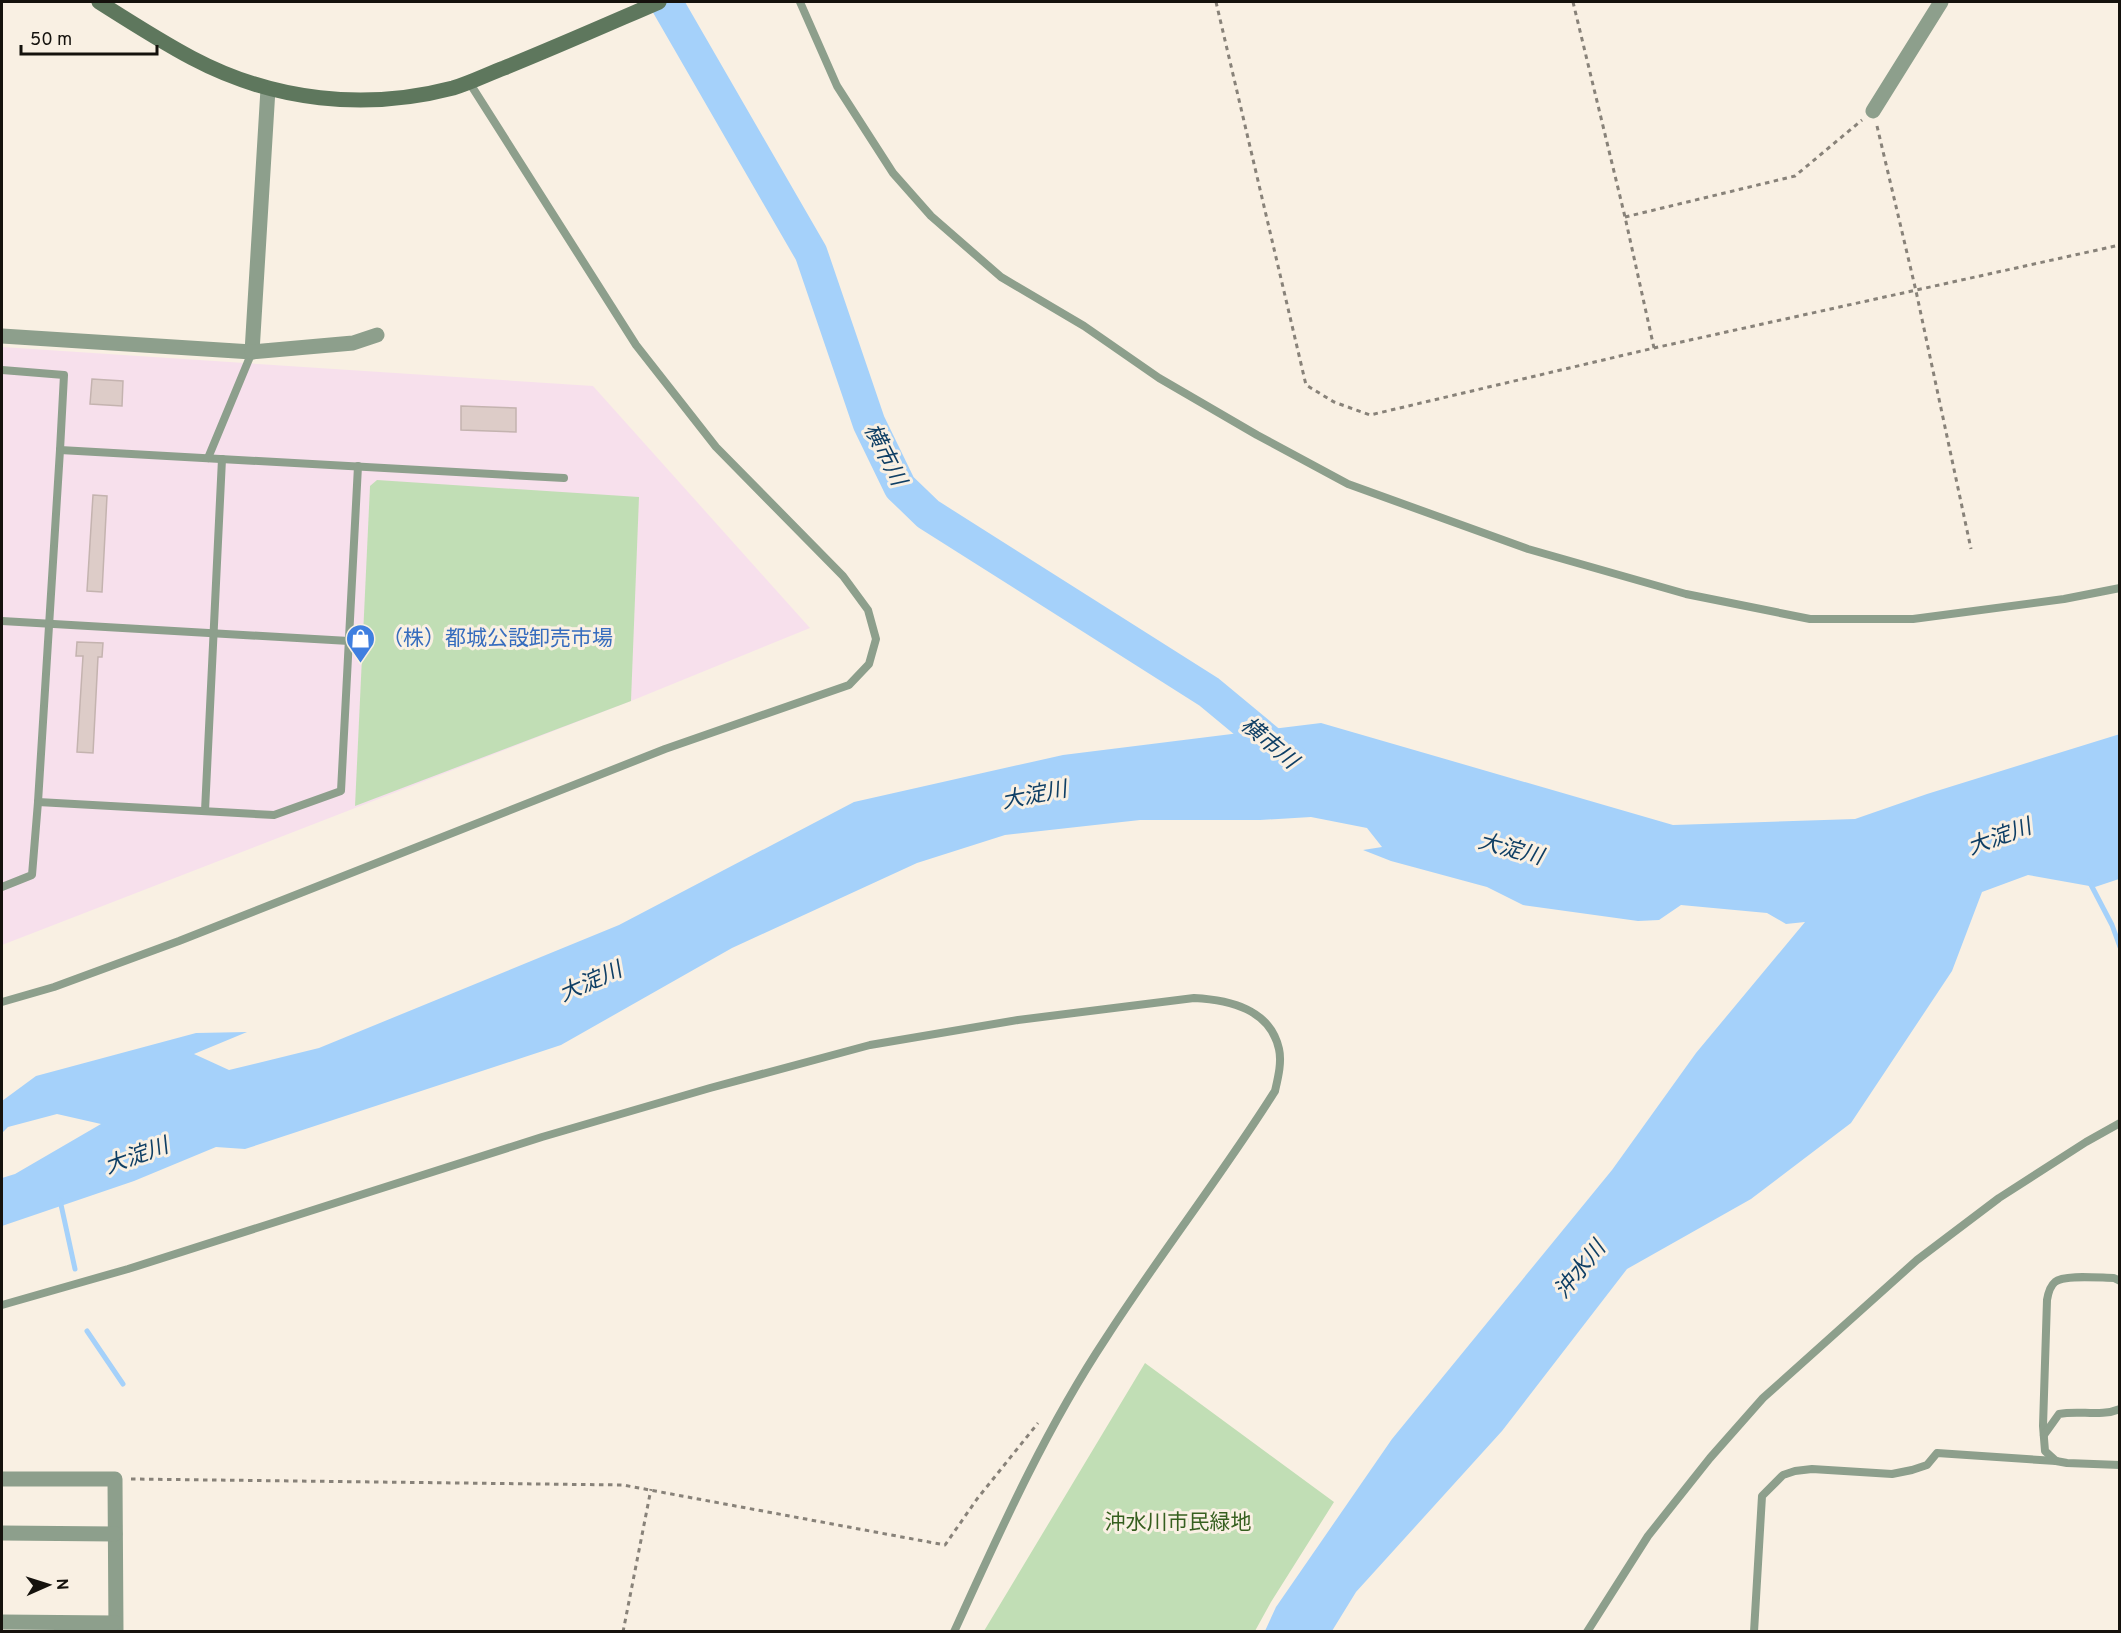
<svg xmlns="http://www.w3.org/2000/svg" width="2121" height="1633" viewBox="0 0 2121 1633" font-family="Overpass,'Noto Sans JP',sans-serif">
	<rect width="100%" height="100%" fill="#f9f0e3"/>
	<path fill="#f7e0ec" d="M2 347 593 386 810 628 631 701 2 945Z"/>
	<g fill="#c1deb5">
		<path d="M377 480 639 497 631 701 355 806 370 486Z"/>
		<path d="M1145 1363 1334 1502 1271 1602 1255 1631H984Z"/>
	</g>
	<path fill="#a5d1fa" d="M1321 723 1673 825 1855 819 1927 794 2120 734 2119 879 2095 887 2028 875 1982 892 1952 971 1851 1123 1751 1199 1627 1269 1502 1431 1356 1592 1332 1631H1265L1276 1607 1392 1439 1612 1170 1696 1053 1805 922 1786 924 1767 913 1681 905 1659 920 1638 921 1523 905 1487 887 1391 861 1363 850 1382 847 1367 828 1311 817 1260 820H1140L1005 835 917 863 732 948 561 1045 245 1149 216 1147 134 1181 2 1226V1178L15 1174 101 1124 57 1114 8 1127 2 1133V1101L36 1076 196 1033 247 1032 194 1054 229 1070 319 1048 619 925 854 802 1063 755Z"/>
	<g fill="none" stroke-linecap="round" stroke-linejoin="round">
		<g stroke="#a5d1fa" stroke-width="5">
			<path d="M2089 881 2112 925 2120 947"/>
			<path d="M60 1200 75 1269"/>
			<path d="M87 1331 123 1384"/>
		</g>
		<path stroke="#a5d1fa" stroke-width="33" d="M666 2 811 253 869 423 900 487 928 514 1209 692 1291 760"/>
	</g>
	<g fill="#ddccc8" stroke="#c4b3af" stroke-width="1.5">
		<path d="M92 379 123 381 122 406 90 404Z"/>
		<path d="M461 406 516 408V432L461 430Z"/>
		<path d="M93 495 107 496 102 592 87 591Z"/>
		<path d="M77 642 103 643 102 657H98L93 753 77 752 83 656H76Z"/>
	</g>
	<g fill="none" stroke-linecap="round" stroke-linejoin="round">
		<g stroke="#888279" stroke-width="3" stroke-dasharray="4.5 4.5" stroke-linecap="butt">
			<path d="M1216 2 1306 385 1334 402 1370 415 1654 348 2120 245"/>
			<path d="M1573 2 1625 217 1654 348"/>
			<path d="M1877 126 1916 291 1971 549"/>
			<path d="M1625 217 1795 176 1862 120"/>
			<path d="M131 1479 623 1485 945 1545 977 1499 1038 1423"/>
			<path d="M623 1632 651 1489"/>
		</g>
		<g stroke="#8d9f8c" stroke-width="8">
			<path d="M800 2 837 86 893 173 931 216 1001 277 1084 326 1159 378 1257 435 1348 484 1528 549 1686 594 1810 619H1913L2064 599 2120 588"/>
			<path d="M2 370 64 375 60 450 564 478"/>
			<path d="M208 458 252 352"/>
			<path d="M2 621 349 641"/>
			<path d="M38 802 60 450"/>
			<path d="M205 811 222 459"/>
			<path d="M2 887 32 875 38 802 274 815 341 791 358 466"/>
			<path d="M2 1002 54 987 179 941 665 749 849 685 869 664 876 639 868 610 843 576 716 447 636 345 469 82"/>
			<path d="M2120 1281 2114 1278C2101 1278 2064 1274 2055 1282 2050 1286 2048 1294 2047 1300L2043 1426 2045 1451 2056 1461 2067 1463 2120 1465"/>
			<path d="M2 1305 128 1269 542 1137 710 1088 870 1045 1018 1020 1194 998C1230 1000 1270 1009 1279 1049 1282 1062 1278 1078 1275 1091 1222 1175 1160 1254 1106 1338 1045 1430 1000 1531 954 1632"/>
			<path d="M2044 1435 2059 1414C2079 1410 2101 1417 2120 1409"/>
			<path d="M1587 1632 1648 1536 1710 1458 1763 1398 1917 1260 1999 1198 2086 1142 2120 1123"/>
			<path d="M1754 1632 1762 1496 1783 1475 1795 1471 1812 1469 1892 1474 1912 1470 1927 1465 1937 1453 2056 1461"/>
		</g>
		<g stroke="#8d9f8c" stroke-width="15">
			<path d="M1873 111 1941 2"/>
			<path d="M2 336 252 352 268 89"/>
			<path d="M252 352 353 343 377 335"/>
			<path d="M2 1479H115L116 1632"/>
			<path d="M2 1533 115 1534"/>
			<path d="M2 1622 115 1623"/>
		</g>
		<path stroke="#5e775d" stroke-width="15" d="M99 2C129 21 160 41 192 58 273 101 365 111 453 88 470 83 488 74 504 68 556 47 608 24 659 2"/>
	</g>
	<defs>
		<symbol id="shop-pin" viewBox="-11 -11 22 30"><path d="M0 17L-7.5 6A9.5 9.5 0 1 1 7.5 6Z" fill="#3f7fe0" stroke="#f9f0e3"/><path d="M-5-2.5h2.3a2.7 3.5 0 0 1 5.4 0H5L5.5 6h-11ZM-1.5-2.5h3a1.5 2.3 0 0 0-3 0Z" fill="#fff"/></symbol>
	</defs>
	<g fill-rule="evenodd">
		<use href="#shop-pin" x="344" y="622" width="33" height="45"/>
	</g>
	<g text-anchor="middle" stroke-width="6" stroke-linejoin="round" paint-order="stroke">
		<g font-size="21" fill="#366cbe" stroke="#f9f0e3" text-anchor="start">
			<text x="382" y="645">（株）都城公設卸売市場</text>
		</g>
		<g font-size="21" fill="#365f1f" stroke="#f9f0e3">
			<text x="1178" y="1529">沖水川市民緑地</text>
		</g>
		<g font-size="22" font-style="italic" fill="#0f3f65" stroke="#f9f0e3">
			<text transform="translate(886 454) rotate(63)" y="8">横市川</text>
			<text transform="translate(1270 742) rotate(40)" y="8">横市川</text>
			<text transform="translate(1034 794) rotate(-11)" y="8">大淀川</text>
			<text transform="translate(1999 836) rotate(-20)" y="8">大淀川</text>
			<text transform="translate(1511 848) rotate(15)" y="8">大淀川</text>
			<text transform="translate(590 981) rotate(-24)" y="8">大淀川</text>
			<text transform="translate(136 1155) rotate(-20)" y="8">大淀川</text>
			<text transform="translate(1579 1269) rotate(-51)" y="8">沖水川</text>
		</g>
	</g>
	<rect width="2121" height="1633" fill="none" stroke="#15120d" stroke-width="6"/>
	<g transform="translate(48 1585) rotate(87)" stroke="#f9f0e3" stroke-width="4.5" paint-order="stroke">
	<path d="M0-4.5L10 22L0 15L-10 22Z" fill="#15120d"/>
	<text y="-9" font-size="16" font-weight="bold" text-anchor="middle" fill="#15120d">N</text>
	</g>
	<path d="M21 45v9h136v-9" fill="none" stroke="#15120d" stroke-width="3"/>
	<text x="30" y="45" font-size="18" fill="#15120d" stroke="#f9f0e3" stroke-width="4.5" paint-order="stroke">50 m</text>
</svg>
